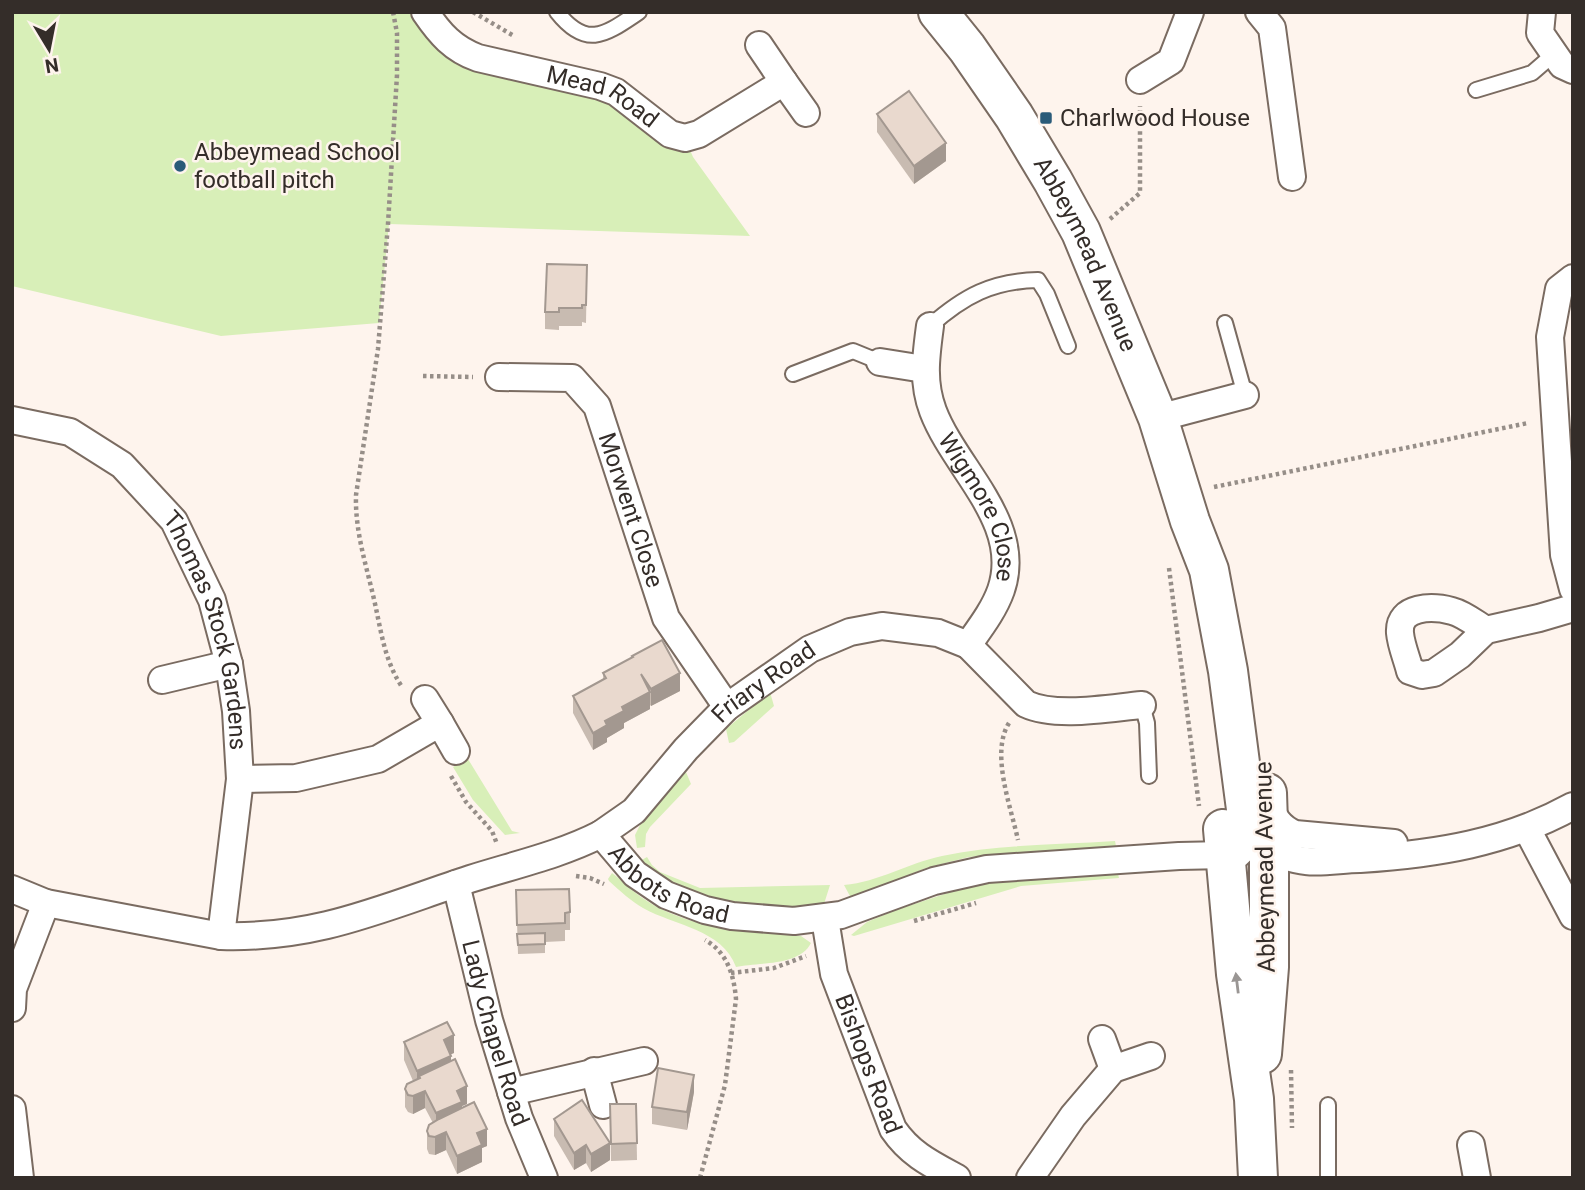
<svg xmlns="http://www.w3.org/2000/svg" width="1585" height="1190" viewBox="0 0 1585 1190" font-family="Roboto,sans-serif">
	<rect width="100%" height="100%" fill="#fef4ed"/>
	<g fill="#d8efb8">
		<path d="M12 12H425L443 38 600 86 685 138 693 157 750 236 389 224 379 323 221 336 12 286Z"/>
		<path d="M770 692 774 706 734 742 729 743 726 729Z"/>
		<path d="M468 759 512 831 520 833 505 835 473 800 453 767Z"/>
		<path d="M686 772 691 784 650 827 646 834 645 847 637 848 635 835 641 823Z"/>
		<path d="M1115 841 1116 846 969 857 926 868 851 898 844 885C879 882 908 863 942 856 998 844 1058 845 1115 841Z"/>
		<path d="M647 857 652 865 660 872 700 888 830 885 824 904C764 911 685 906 640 861Z"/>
		<path d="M612 873C622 880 631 890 641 897 685 928 741 931 792 935L801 936 811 943C799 967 756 962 736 967 722 929 675 926 643 908 631 901 620 891 609 881L608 879Z"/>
		<path d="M1118 874 1119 878 1021 886 854 936 851 935 867 922 896 910 972 885 1011 880Z"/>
	</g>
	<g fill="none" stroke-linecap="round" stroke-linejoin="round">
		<defs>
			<g id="lane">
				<path d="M557 12C587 50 606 34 639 12"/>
				<path d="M1476 90 1532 73 1554 54"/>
				<path d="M1225 323 1245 395"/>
				<path d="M930 326C964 296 992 281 1038 280L1047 294 1068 346"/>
				<path d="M793 374 853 351 880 362"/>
				<path d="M1142 705 1147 723 1149 776"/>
				<path d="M1328 1105V1178"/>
			</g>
			<g id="street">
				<path id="s1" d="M425 12C440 34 453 49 478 58L600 86 616 92 670 134 685 138 699 134 784 82 806 113"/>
				<path d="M1259 12 1272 28 1292 177"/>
				<path d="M1542 12 1540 33 1562 65 1573 70"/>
				<path d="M759 45 784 82"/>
				<path d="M1140 80 1171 61 1190 12"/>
				<path d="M1573 278 1559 289 1550 337 1564 555 1573 589"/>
				<path id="s2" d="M930 326C926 356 922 382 933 411 955 469 1024 523 1001 590 994 610 980 628 968 645L1026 704C1056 718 1109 708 1142 705"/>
				<path d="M880 362 924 369"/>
				<path id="s3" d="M499 377 572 378 597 406 666 618 727 707"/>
				<path d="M1158 418 1245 395"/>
				<path id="s4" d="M12 420 70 432 122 465 174 521 212 600 229 664 236 711 240 779 221 936"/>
				<path d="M1486 630C1476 624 1464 614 1452 611 1433 606 1398 605 1400 633 1401 645 1407 659 1410 671L1422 675 1434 673 1460 655 1486 630 1539 618 1573 608"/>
				<path d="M162 680 229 664"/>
				<path d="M425 699 440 723"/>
				<path d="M240 779 296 778 378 759 440 723 456 751"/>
				<path d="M1268 802C1273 817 1280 828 1295 834L1394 843"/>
				<path d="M1527 829 1573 916"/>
				<path id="s5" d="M601 834 634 811 686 749 727 707 810 649 850 632 882 626 938 633 968 645"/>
				<path d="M1269 852C1281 855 1294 860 1306 861 1323 863 1343 859 1360 859 1436 854 1506 843 1573 806"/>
				<path id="s6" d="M456 884 489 1020 519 1118 544 1178"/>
				<path id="s7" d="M12 889 46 903 221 936C317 939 382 908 470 879 514 865 560 855 601 834L635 874 666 895 705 910 732 916 794 921 841 915 934 881 987 869 1179 856 1225 855"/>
				<path id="s8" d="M825 919 834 974 893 1129C910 1154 931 1164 957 1178"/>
				<path d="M12 1008 13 989 46 903"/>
				<path d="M1102 1039 1113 1069"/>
				<path d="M594 1071 603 1105"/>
				<path d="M511 1092 644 1061"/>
				<path d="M12 1109 20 1178"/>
				<path d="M1471 1145 1477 1178"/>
				<path d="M1030 1178 1073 1116 1113 1069 1151 1056"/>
			</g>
			<g id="secondary">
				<path id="s9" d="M938 12 967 48 1014 116 1053 181 1081 232 1158 418 1190 521 1209 570 1228 671 1246 809C1246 829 1245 846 1225 855"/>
				<path d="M1223 829 1236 974 1254 1099 1258 1178"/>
				<path d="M1262 1054 1269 967V852L1267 793"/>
			</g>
		</defs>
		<use href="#lane" stroke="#7a6b61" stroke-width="18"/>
		<use href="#street" stroke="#7a6b61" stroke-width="30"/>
		<use href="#secondary" stroke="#7a6b61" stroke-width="42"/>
		<g stroke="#968e88" stroke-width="4.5" stroke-dasharray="3.5 3.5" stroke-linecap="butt">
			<path d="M393 12 397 33V75L388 224 378 349 356 495C355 530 365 561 373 595 381 628 383 658 402 687"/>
			<path d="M473 12 514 36"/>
			<path d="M1110 219 1140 193V106"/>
			<path d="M423 376 473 377"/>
			<path d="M1214 487 1528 423"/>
			<path d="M1169 568 1199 806"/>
			<path d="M1009 723C990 753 1011 807 1018 840"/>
			<path d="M451 776 466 802 492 831 497 844"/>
			<path d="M576 876 590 878 604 884"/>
			<path d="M914 921 976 903"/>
			<path d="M731 973 774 968 806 956"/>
			<path d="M1291 1070 1292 1128"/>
			<path d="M700 1178 725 1085 736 999C734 975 727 952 705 940"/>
		</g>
		<use href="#lane" stroke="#fff" stroke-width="14"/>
		<use href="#street" stroke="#fff" stroke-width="26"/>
		<use href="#secondary" stroke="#fff" stroke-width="38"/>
	</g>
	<g fill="#c8bbb1">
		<path d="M877 114 946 161 914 184 877 132Z"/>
		<path d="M587 265 586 323 582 322V326H559V330L545 329V312Z"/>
		<path d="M632 656 680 691 651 706 650 705V709L624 723V728L607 738V742L593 750 573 713V696L603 679V673L632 658Z"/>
		<path d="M516 890 570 912V930H565V941L545 942V953L518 954Z"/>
		<path d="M404 1042 454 1053 451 1054V1061L467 1104 462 1106V1107L487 1146 482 1148V1162L457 1174 446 1150 435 1155 429 1154 427 1149V1131L433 1123 425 1108 413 1114 408 1112 405 1107V1089L413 1081 404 1060Z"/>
		<path d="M694 1092 687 1130 652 1124V1107Z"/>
		<path d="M610 1104H636L637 1160 611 1161Z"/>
		<path d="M554 1119 610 1160 591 1172 586 1163 574 1170 554 1136Z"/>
	</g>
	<g fill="#a39890">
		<path d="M946 143V161L914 184V166Z"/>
		<path d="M680 673V691L651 706V689Z"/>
		<path d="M650 692V709L624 723V728L607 738V742L593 750V733L622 707Z"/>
		<path d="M454 1035V1053L444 1057V1040Z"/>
		<path d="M451 1056V1073L417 1089V1071Z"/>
		<path d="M694 1075V1092L687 1130V1112Z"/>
		<path d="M467 1086V1104L462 1106V1119L436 1131V1113L457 1091Z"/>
		<path d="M425 1091V1108L413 1114V1096Z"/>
		<path d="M487 1129V1146L482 1148V1162L457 1174V1156L477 1133Z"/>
		<path d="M446 1132V1150L435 1155V1137Z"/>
		<path d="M610 1143V1160L591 1172V1154Z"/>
		<path d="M586 1145V1163L574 1170V1153Z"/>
	</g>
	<g fill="#e9d9ce" stroke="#a39890" stroke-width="2">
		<path d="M909 91 946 143 914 166 877 114Z"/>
		<path d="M547 264 587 265 586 305H582V308H559V312H545Z"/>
		<path d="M662 640 680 673 651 689 641 674 650 692 622 707 624 711 605 721 607 725 593 733 573 696 606 678 603 673 633 657 632 656Z"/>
		<path d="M569 889 570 912 565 913V923L517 925 516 890Z"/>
		<path d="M545 933V944L518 945 517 934Z"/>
		<path d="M447 1022 454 1035 444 1040 451 1056 417 1071 404 1042Z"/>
		<path d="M455 1059 467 1086 457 1091 462 1102 436 1113 425 1091 413 1096 408 1095 405 1089 407 1084 420 1078 419 1076Z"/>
		<path d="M658 1068 694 1075 687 1112 652 1107Z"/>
		<path d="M582 1100 610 1143 591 1154 586 1145 574 1153 554 1119Z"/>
		<path d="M474 1102 487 1129 477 1133 482 1145 457 1156 446 1132 435 1137 429 1136 427 1131 429 1125 439 1119Z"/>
		<path d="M610 1104H636L637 1143 611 1144Z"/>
	</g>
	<defs><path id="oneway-solid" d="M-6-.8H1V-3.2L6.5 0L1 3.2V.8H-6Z" transform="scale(1.75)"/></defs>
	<use fill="#9a9694" href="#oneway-solid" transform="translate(1237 983) rotate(-97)"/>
	<g fill="#2a5b79" stroke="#fef4ed" stroke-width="2.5">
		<rect x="1039" y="111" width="14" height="14" rx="3.5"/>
		<circle cx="180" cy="166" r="7"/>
	</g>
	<g text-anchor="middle" stroke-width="5" stroke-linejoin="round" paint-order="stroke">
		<g font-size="24" fill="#342d29" stroke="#fef4ed">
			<text dy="8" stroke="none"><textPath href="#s1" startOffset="203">Mead Road</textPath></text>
			<text dy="8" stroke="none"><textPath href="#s9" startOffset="285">Abbeymead Avenue</textPath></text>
			<text dy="8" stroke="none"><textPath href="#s2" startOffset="194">Wigmore Close</textPath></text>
			<text dy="8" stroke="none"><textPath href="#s3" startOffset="220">Morwent Close</textPath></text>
			<text dy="8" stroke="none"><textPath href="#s4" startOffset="313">Thomas Stock Gardens</textPath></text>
			<text dy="8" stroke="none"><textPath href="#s5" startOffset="224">Friary Road</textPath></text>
			<text transform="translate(1265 867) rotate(-91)" y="8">Abbeymead Avenue</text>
			<text dy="8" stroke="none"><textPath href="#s7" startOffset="698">Abbots Road</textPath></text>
			<text dy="8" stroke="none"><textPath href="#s6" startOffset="154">Lady Chapel Road</textPath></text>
			<text dy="8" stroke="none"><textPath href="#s8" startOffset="152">Bishops Road</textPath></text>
		</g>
		<g font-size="24" fill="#342d29" stroke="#fef4ed" text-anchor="start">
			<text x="1060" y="126">Charlwood House</text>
			<text x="194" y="160">Abbeymead School<tspan x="194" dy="28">football pitch</tspan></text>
		</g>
	</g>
	<rect width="1585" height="1190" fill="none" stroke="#342d29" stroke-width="28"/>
	<g transform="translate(49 49) rotate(170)" stroke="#fef4ed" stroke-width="5" paint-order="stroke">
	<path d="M0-5L12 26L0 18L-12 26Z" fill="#342d29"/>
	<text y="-10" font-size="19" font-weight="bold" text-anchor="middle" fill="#342d29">N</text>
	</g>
</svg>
